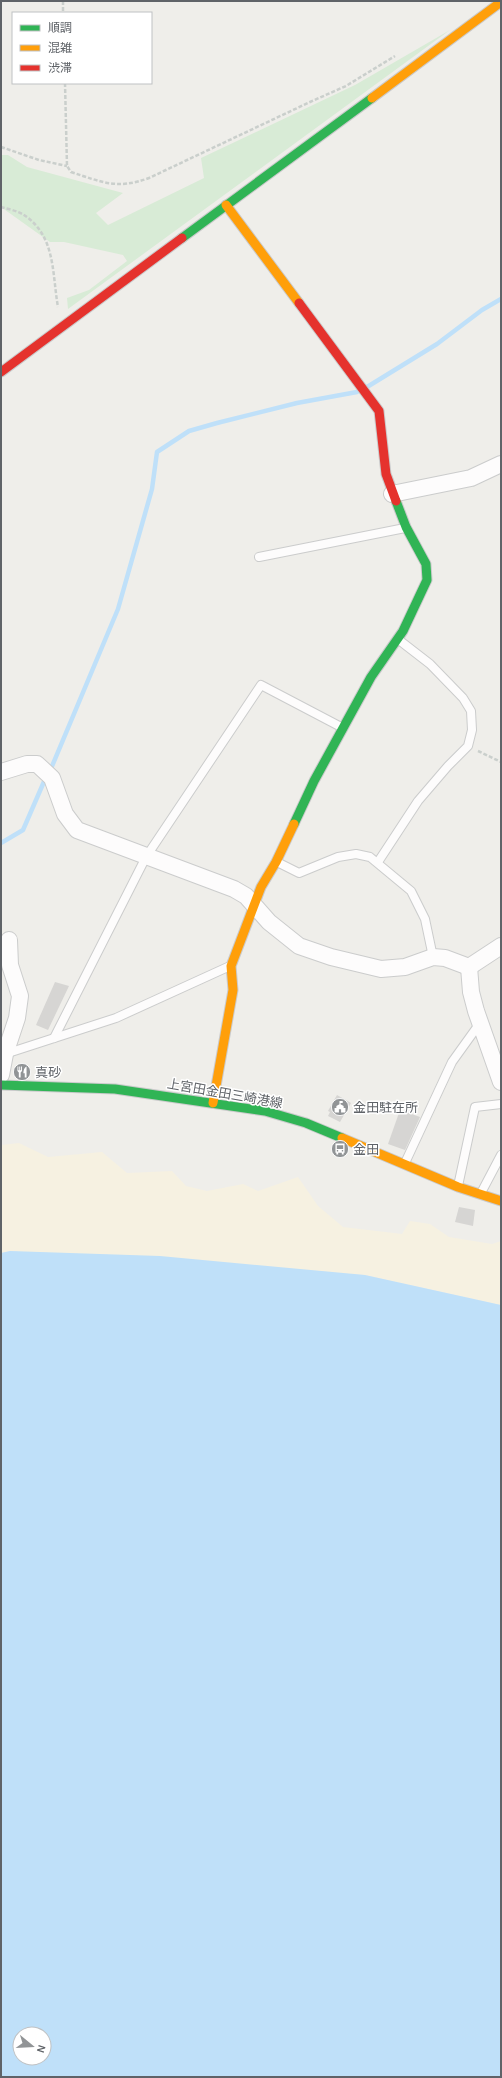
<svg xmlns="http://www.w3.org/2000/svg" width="502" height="2078" viewBox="0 0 502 2078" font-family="Karla,'Noto Sans JP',sans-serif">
	<rect width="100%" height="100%" fill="#efeeea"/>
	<path fill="#d8ebd6" d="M450 30 68 309 67 298 89 290 127 261 123 255 64 242H50L1 207V155H8L27 167 123 193 96 213 108 225 204 178 201 158 355 85Z"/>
	<path fill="#f6f1e1" d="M19 1143 48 1157 102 1152 127 1173 172 1171 186 1186 207 1191 243 1184 258 1191 298 1177 318 1206 343 1227 402 1234 410 1221 430 1224 449 1237 492 1244 501 1241V1305L365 1275 10 1251 1 1253V1145Z"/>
	<path fill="#bfe0f9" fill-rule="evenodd" d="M10 1251 160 1256 365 1275 501 1305V2077H1V1253ZM20 2034H44V2058H20Z"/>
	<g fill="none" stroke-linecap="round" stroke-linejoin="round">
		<g stroke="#bfe0f9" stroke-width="4.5">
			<path d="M367 387 437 344 482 310 501 299"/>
			<path d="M50 771 118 609 152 489 157 452 189 431 217 423 297 403 357 392"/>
			<path d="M1 843 23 830 46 777"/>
		</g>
	</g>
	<g fill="#d6d5d3">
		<path d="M55 982 69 986 48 1030 36 1025Z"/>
		<path d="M337 1095 351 1103 340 1122 328 1116 330 1112 328 1111Z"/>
		<path d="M400 1110 420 1117 405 1150 388 1144Z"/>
		<path d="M459 1207 475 1210 473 1226 455 1222Z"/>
	</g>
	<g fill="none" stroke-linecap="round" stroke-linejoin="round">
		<defs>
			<g id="lane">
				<path d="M259 557 405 528"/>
				<path d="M277 862 299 873 338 857 356 854 370 857 411 891 425 919 433 957"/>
				<path d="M378 862 418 801 448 766 468 746 472 730 471 711 463 698 430 664 399 640"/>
				<path d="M54 1038 146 857 261 685 343 728"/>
				<path d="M5 1054 116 1018 230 966"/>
				<path d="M405 1163 452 1062 480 1023"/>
				<path d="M458 1186 475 1107 501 1104"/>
				<path d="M481 1193 501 1155"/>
			</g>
			<g id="street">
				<path d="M392 494 471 478 501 464"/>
				<path d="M1 772 27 764H37L52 778 65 814 77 830 234 889 246 896 269 922 299 946 331 957 381 969 405 967 433 957 445 958 469 967"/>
				<path d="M469 967 471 992 476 1011 501 1082"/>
				<path d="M469 967 501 946"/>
				<path d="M1 1075 5 1054 17 1018 20 996 10 965 9 940"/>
			</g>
			<g id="fast">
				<path d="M182 238 372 98"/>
				<path d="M294 824 314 781 371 677 403 631 427 580 426 564 406 527 396 501"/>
				<path d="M1 1085 115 1089 265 1111 306 1123 342 1138"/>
			</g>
			<g id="slow">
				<path d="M372 98 501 2"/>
				<path d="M226 205 299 303"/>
				<path d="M213 1103 233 990 231 966 261 887 276 862 294 824"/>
				<path d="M342 1138 458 1187 501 1201"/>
			</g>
			<g id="jam">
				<path d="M299 303 379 411 386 474 396 501"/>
				<path d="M1 372 182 238"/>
			</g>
		</defs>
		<use href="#lane" stroke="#cbcccc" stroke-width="10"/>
		<use href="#street" stroke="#cbcccc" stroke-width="18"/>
		<use href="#fast" stroke="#cacacb" stroke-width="11"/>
		<use href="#slow" stroke="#cacacb" stroke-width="11"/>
		<use href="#jam" stroke="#cacacb" stroke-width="11"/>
		<g stroke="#cacfcc" stroke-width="2.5" stroke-dasharray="4 2" stroke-linecap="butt">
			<path d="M63 1V13"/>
			<path d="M65 83 67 166 71 172C102 182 117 190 149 178L310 102 346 86 395 56"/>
			<path d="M1 147 39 160 67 166"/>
			<path d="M1 207C8 209 18 211 24 215 56 236 52 274 58 307"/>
			<path d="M478 751 501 762"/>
		</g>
		<use href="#lane" stroke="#fdfcfc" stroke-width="8"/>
		<use href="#street" stroke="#fdfcfc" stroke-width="16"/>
		<use href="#fast" stroke="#30b455" stroke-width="9"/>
		<use href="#slow" stroke="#ff9f0a" stroke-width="9"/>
		<use href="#jam" stroke="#e5322d" stroke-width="9"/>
	</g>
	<defs>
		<symbol id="restaurant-disc" viewBox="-11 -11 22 22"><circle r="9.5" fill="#919496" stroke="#fff"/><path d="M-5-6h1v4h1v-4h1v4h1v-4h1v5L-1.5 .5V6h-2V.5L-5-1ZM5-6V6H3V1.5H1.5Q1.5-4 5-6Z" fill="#fff"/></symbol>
		<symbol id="civic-disc" viewBox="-11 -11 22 22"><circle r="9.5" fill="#919496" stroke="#fff"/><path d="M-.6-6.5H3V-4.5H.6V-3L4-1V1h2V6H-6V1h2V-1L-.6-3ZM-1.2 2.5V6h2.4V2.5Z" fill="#fff"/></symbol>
		<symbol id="bus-disc" viewBox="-11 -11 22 22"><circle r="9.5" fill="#919496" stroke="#fff"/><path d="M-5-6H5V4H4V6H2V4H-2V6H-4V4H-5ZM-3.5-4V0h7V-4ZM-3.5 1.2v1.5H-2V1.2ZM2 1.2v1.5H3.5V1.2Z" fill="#fff"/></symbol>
	</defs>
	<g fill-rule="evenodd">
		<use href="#restaurant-disc" x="12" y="1062" width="20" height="20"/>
		<use href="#civic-disc" x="330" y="1097" width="20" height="20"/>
		<use href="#bus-disc" x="330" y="1139" width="20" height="20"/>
	</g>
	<g text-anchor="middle" stroke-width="3" stroke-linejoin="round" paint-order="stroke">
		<g font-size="13" fill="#5f6368" stroke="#fff" text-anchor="start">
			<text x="35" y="1077">真砂</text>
			<text x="353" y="1112">金田駐在所</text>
			<text x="353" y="1154">金田</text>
		</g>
		<g font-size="13" fill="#5f6368" stroke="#fff">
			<text transform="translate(225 1093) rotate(10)" y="5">上宮田金田三崎港線</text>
		</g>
	</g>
	<rect width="502" height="2078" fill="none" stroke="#5f6368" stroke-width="4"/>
	<rect x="12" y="12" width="140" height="72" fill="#ffffff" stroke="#bfc1c3"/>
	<rect x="20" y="25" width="20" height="6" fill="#30b455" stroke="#bfc1c3"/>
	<text x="48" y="32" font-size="12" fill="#5f6368">順調</text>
	<rect x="20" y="45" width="20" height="6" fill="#ff9f0a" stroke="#bfc1c3"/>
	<text x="48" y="52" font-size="12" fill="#5f6368">混雑</text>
	<rect x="20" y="65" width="20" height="6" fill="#e5322d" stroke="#bfc1c3"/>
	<text x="48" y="72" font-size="12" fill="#5f6368">渋滞</text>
	<g transform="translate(32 2046) rotate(108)"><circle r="19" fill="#ffffff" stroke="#bfc1c3"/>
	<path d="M0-3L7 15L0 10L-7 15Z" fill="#919496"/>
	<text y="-6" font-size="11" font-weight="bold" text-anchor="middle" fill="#5f6368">N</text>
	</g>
</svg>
